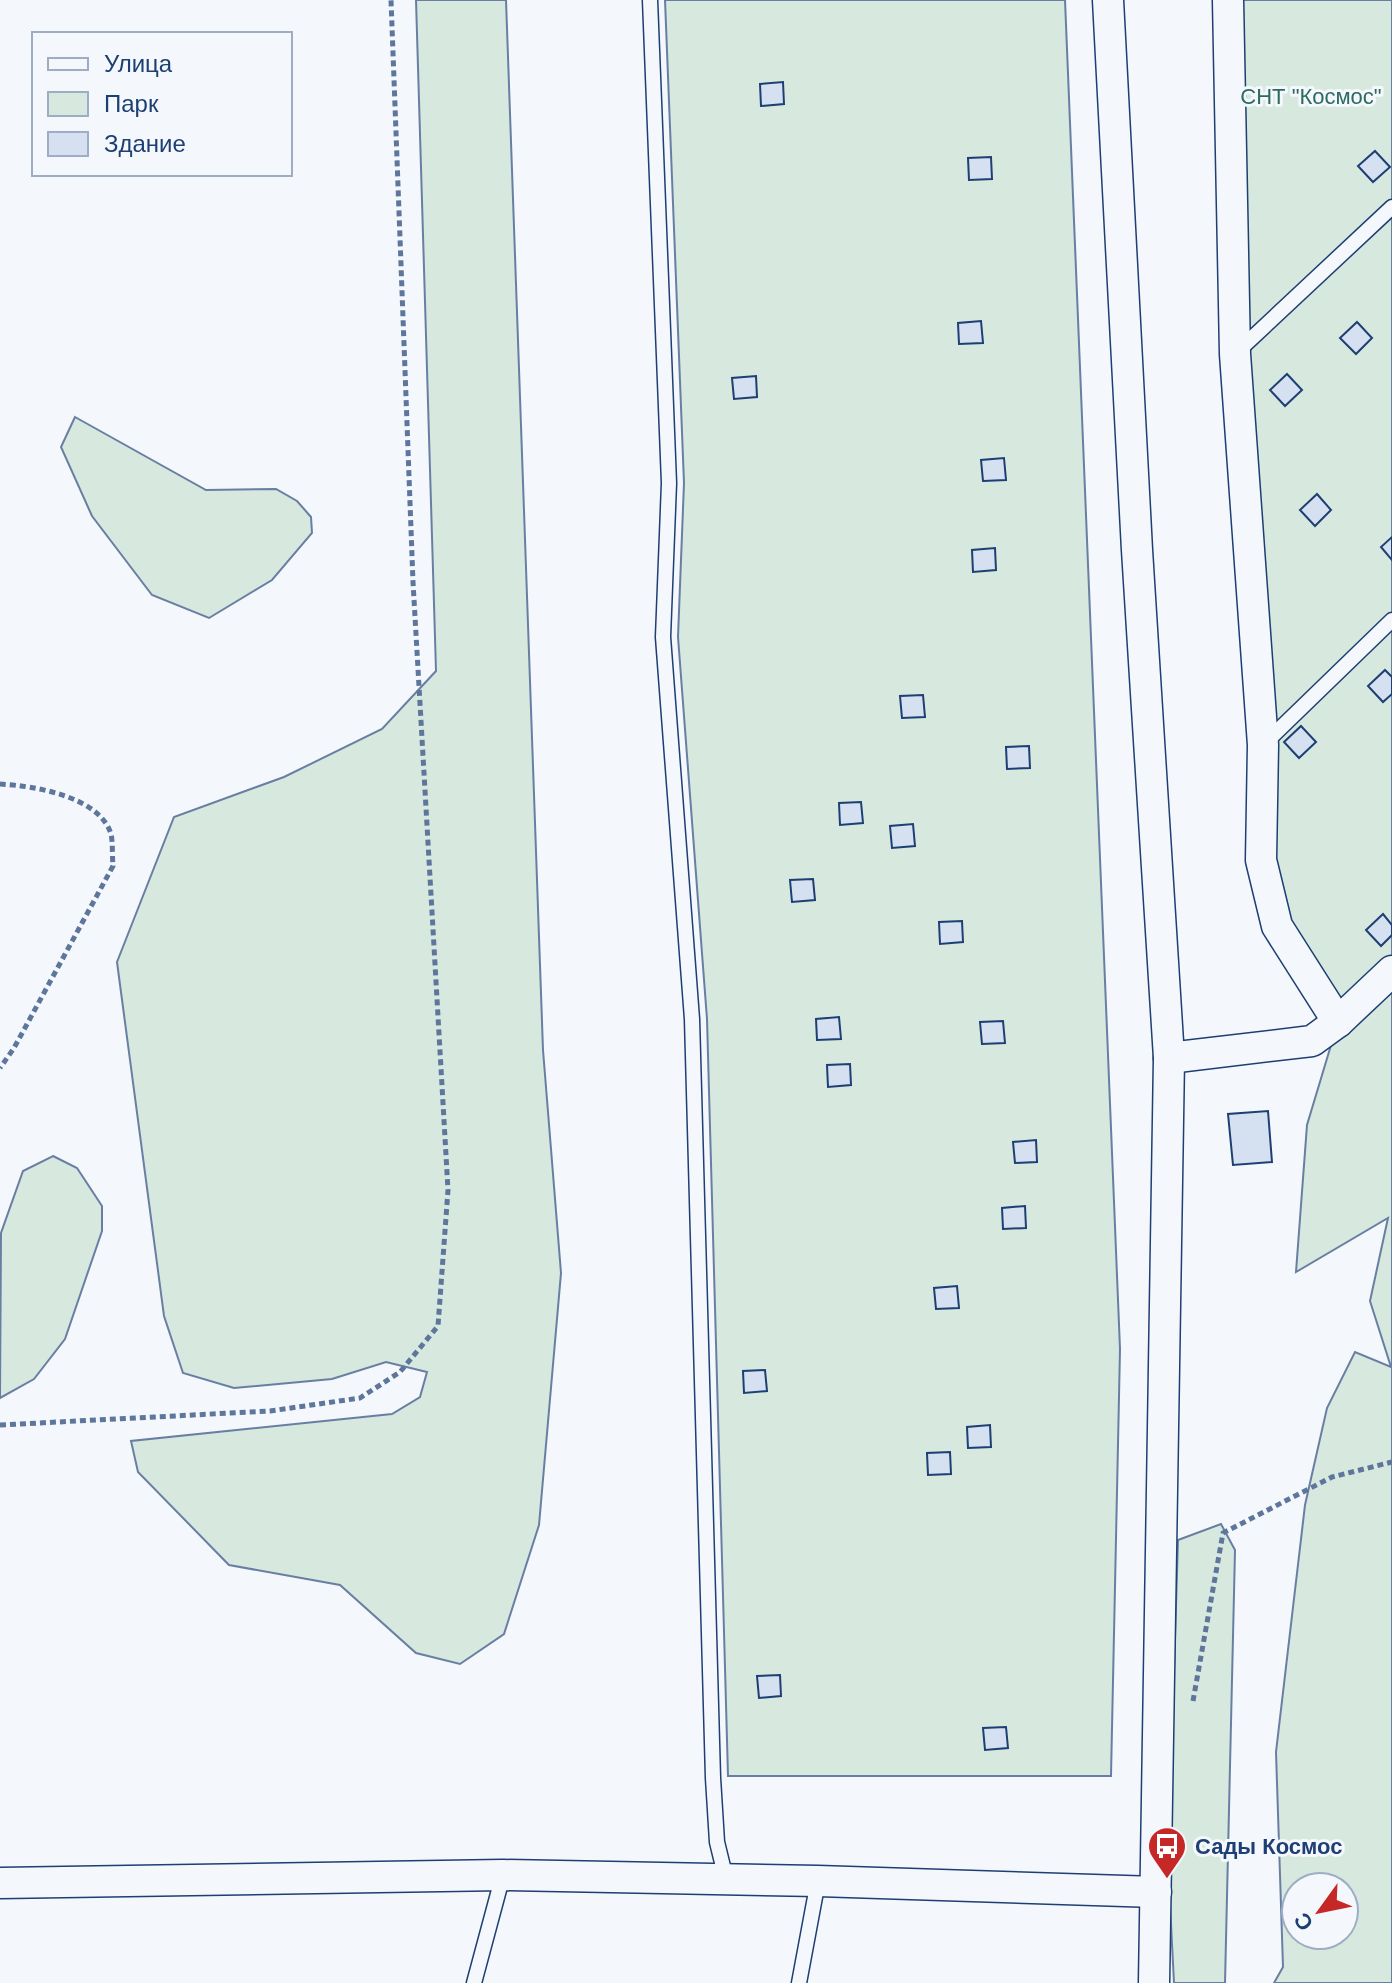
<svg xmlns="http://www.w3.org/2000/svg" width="1392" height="1983" viewBox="0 0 1392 1983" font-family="Arial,sans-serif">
	<rect width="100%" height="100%" fill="#f4f7fb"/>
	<g fill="#d7e8df" stroke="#687fa3" stroke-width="2" fill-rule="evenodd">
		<path d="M416 0H506L543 1050 561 1273 539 1525 504 1634 460 1664 416 1653 340 1585 229 1565 138 1472 131 1441 392 1414 420 1397 427 1372 386 1362 332 1379 234 1388 183 1373 164 1316 117 962 174 817 284 777 382 729 436 671Z"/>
		<path d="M665 0H1065L1120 1349 1111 1776H728L707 1019 678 637 684 483Z"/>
		<path d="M1228 0H1392V1983H1274L1283 1967 1276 1752 1305 1505 1327 1408 1355 1352 1391 1367 1370 1301 1388 1218 1296 1272 1307 1125 1338 1022 1277 926ZM1296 1887H1344V1935H1296Z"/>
		<path d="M75 417 206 490 276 489 297 501 311 517 312 533 272 580 209 618 152 595 92 516 61 447Z"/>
		<path d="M53 1156 77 1168 102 1206V1231L65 1339 34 1379 0 1398 1 1233 23 1171Z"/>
		<path d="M1221 1524 1235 1550 1225 1983H1174L1168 1866 1178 1540Z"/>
	</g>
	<g fill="#d5e0f0" stroke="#1d3f73" stroke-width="2">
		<path d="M783 82 784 104 761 106 760 84Z"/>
		<path d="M1375 151 1390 167 1373 182 1358 166Z"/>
		<path d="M991 157 992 179 969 180 968 158Z"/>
		<path d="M981 321 983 343 959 344 958 323Z"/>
		<path d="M1357 322 1372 338 1356 354 1340 338Z"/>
		<path d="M1287 374 1302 390 1285 406 1270 390Z"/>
		<path d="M756 376 757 397 734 399 732 378Z"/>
		<path d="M1004 458 1006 480 983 481 981 460Z"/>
		<path d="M1317 494 1331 510 1315 526 1300 510Z"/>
		<path d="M1392 537V560L1381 547Z"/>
		<path d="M995 548 996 570 973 572 972 550Z"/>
		<path d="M1385 670 1392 677V694L1383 702 1368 686Z"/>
		<path d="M923 695 925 717 902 718 900 696Z"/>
		<path d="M1301 726 1316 742 1299 758 1284 742Z"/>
		<path d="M1029 746 1030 768 1007 769 1006 747Z"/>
		<path d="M861 802 863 823 840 825 839 803Z"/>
		<path d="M913 824 915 846 892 848 890 826Z"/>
		<path d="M813 879 815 900 792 902 790 880Z"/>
		<path d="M1383 914 1392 925V935L1381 946 1366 930Z"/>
		<path d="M962 921 963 942 940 944 939 922Z"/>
		<path d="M839 1017 841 1039 817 1040 816 1019Z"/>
		<path d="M1003 1021 1005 1043 982 1044 980 1022Z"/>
		<path d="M850 1064 851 1085 828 1087 827 1065Z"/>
		<path d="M1268 1111 1272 1162 1233 1165 1228 1114Z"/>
		<path d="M1036 1140 1037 1162 1015 1163 1013 1142Z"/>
		<path d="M1025 1206 1026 1228 1003 1229 1002 1208Z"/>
		<path d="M957 1286 959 1308 936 1309 934 1288Z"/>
		<path d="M765 1370 767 1391 744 1393 743 1371Z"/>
		<path d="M990 1425 991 1447 968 1448 967 1427Z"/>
		<path d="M950 1452 951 1474 928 1475 927 1453Z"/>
		<path d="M780 1675 781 1696 759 1698 757 1676Z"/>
		<path d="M1006 1727 1008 1748 985 1750 983 1728Z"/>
	</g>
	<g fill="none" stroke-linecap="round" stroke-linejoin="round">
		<defs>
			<g id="lane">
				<path d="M650 0 669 483 663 637 692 1019 713 1778 717 1842 726 1879"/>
				<path d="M1236 353 1392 207"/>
				<path d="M1263 745 1392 620"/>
				<path d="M474 1983 503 1875"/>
				<path d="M799 1983 818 1881"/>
			</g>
			<g id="street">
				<path d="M1108 0 1137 550 1169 1058 1154 1983"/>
				<path d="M1228 0 1235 354 1263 745 1261 860 1277 926 1338 1022"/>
				<path d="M1169 1058 1312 1041 1338 1022 1392 971"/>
				<path d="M0 1883 503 1875 818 1881 1156 1892"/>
			</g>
		</defs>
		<use href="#lane" stroke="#1d3f73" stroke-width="17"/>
		<use href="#street" stroke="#1d3f73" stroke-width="33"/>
		<g stroke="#5e769c" stroke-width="5" stroke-dasharray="6 4" stroke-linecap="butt">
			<path d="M0 784C34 786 99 796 111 834 113 843 112 856 113 866L14 1048 0 1068"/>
			<path d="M0 1425 270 1411 360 1398 400 1372 438 1326 448 1190 413 582 391 0"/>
			<path d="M1193 1701 1223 1533 1332 1477 1392 1462"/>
		</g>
		<use href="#lane" stroke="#f4f7fb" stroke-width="14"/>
		<use href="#street" stroke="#f4f7fb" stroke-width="30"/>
	</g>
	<defs>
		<symbol id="bus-pin" viewBox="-11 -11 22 30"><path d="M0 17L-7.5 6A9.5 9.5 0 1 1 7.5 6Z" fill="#c62828" stroke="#f4f7fb"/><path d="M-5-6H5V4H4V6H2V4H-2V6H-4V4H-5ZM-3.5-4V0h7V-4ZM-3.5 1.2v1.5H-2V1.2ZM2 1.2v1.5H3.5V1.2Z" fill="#fff"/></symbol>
	</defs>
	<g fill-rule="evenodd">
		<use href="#bus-pin" x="1145" y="1824" width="44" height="60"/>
	</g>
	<g text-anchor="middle" stroke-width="6" stroke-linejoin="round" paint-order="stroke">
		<g font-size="22" fill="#2c6c60" stroke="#f4f7fb">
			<text x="1311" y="104">СНТ "Космос"</text>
		</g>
		<g font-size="22" font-weight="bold" fill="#1d3f73" stroke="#f4f7fb" text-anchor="start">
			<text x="1195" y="1854">Сады Космос</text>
		</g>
	</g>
	<rect x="32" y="32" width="260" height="144" fill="#f4f7fb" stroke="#9eadc5" stroke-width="2"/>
	<rect x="48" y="58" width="40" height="12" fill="#f4f7fb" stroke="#9eadc5" stroke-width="2"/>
	<text x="104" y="72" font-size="24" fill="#1d3f73">Улица</text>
	<rect x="48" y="92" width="40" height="24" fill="#d7e8df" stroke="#9eadc5" stroke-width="2"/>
	<text x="104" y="112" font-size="24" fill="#1d3f73">Парк</text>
	<rect x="48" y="132" width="40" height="24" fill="#d5e0f0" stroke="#9eadc5" stroke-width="2"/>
	<text x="104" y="152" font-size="24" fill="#1d3f73">Здание</text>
	<g transform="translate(1320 1911) rotate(237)"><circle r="38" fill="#f4f7fb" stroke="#9eadc5" stroke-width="2"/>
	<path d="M0-6L14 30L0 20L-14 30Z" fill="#c62828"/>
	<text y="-12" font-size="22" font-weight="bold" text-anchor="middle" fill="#1d3f73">С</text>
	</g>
</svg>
